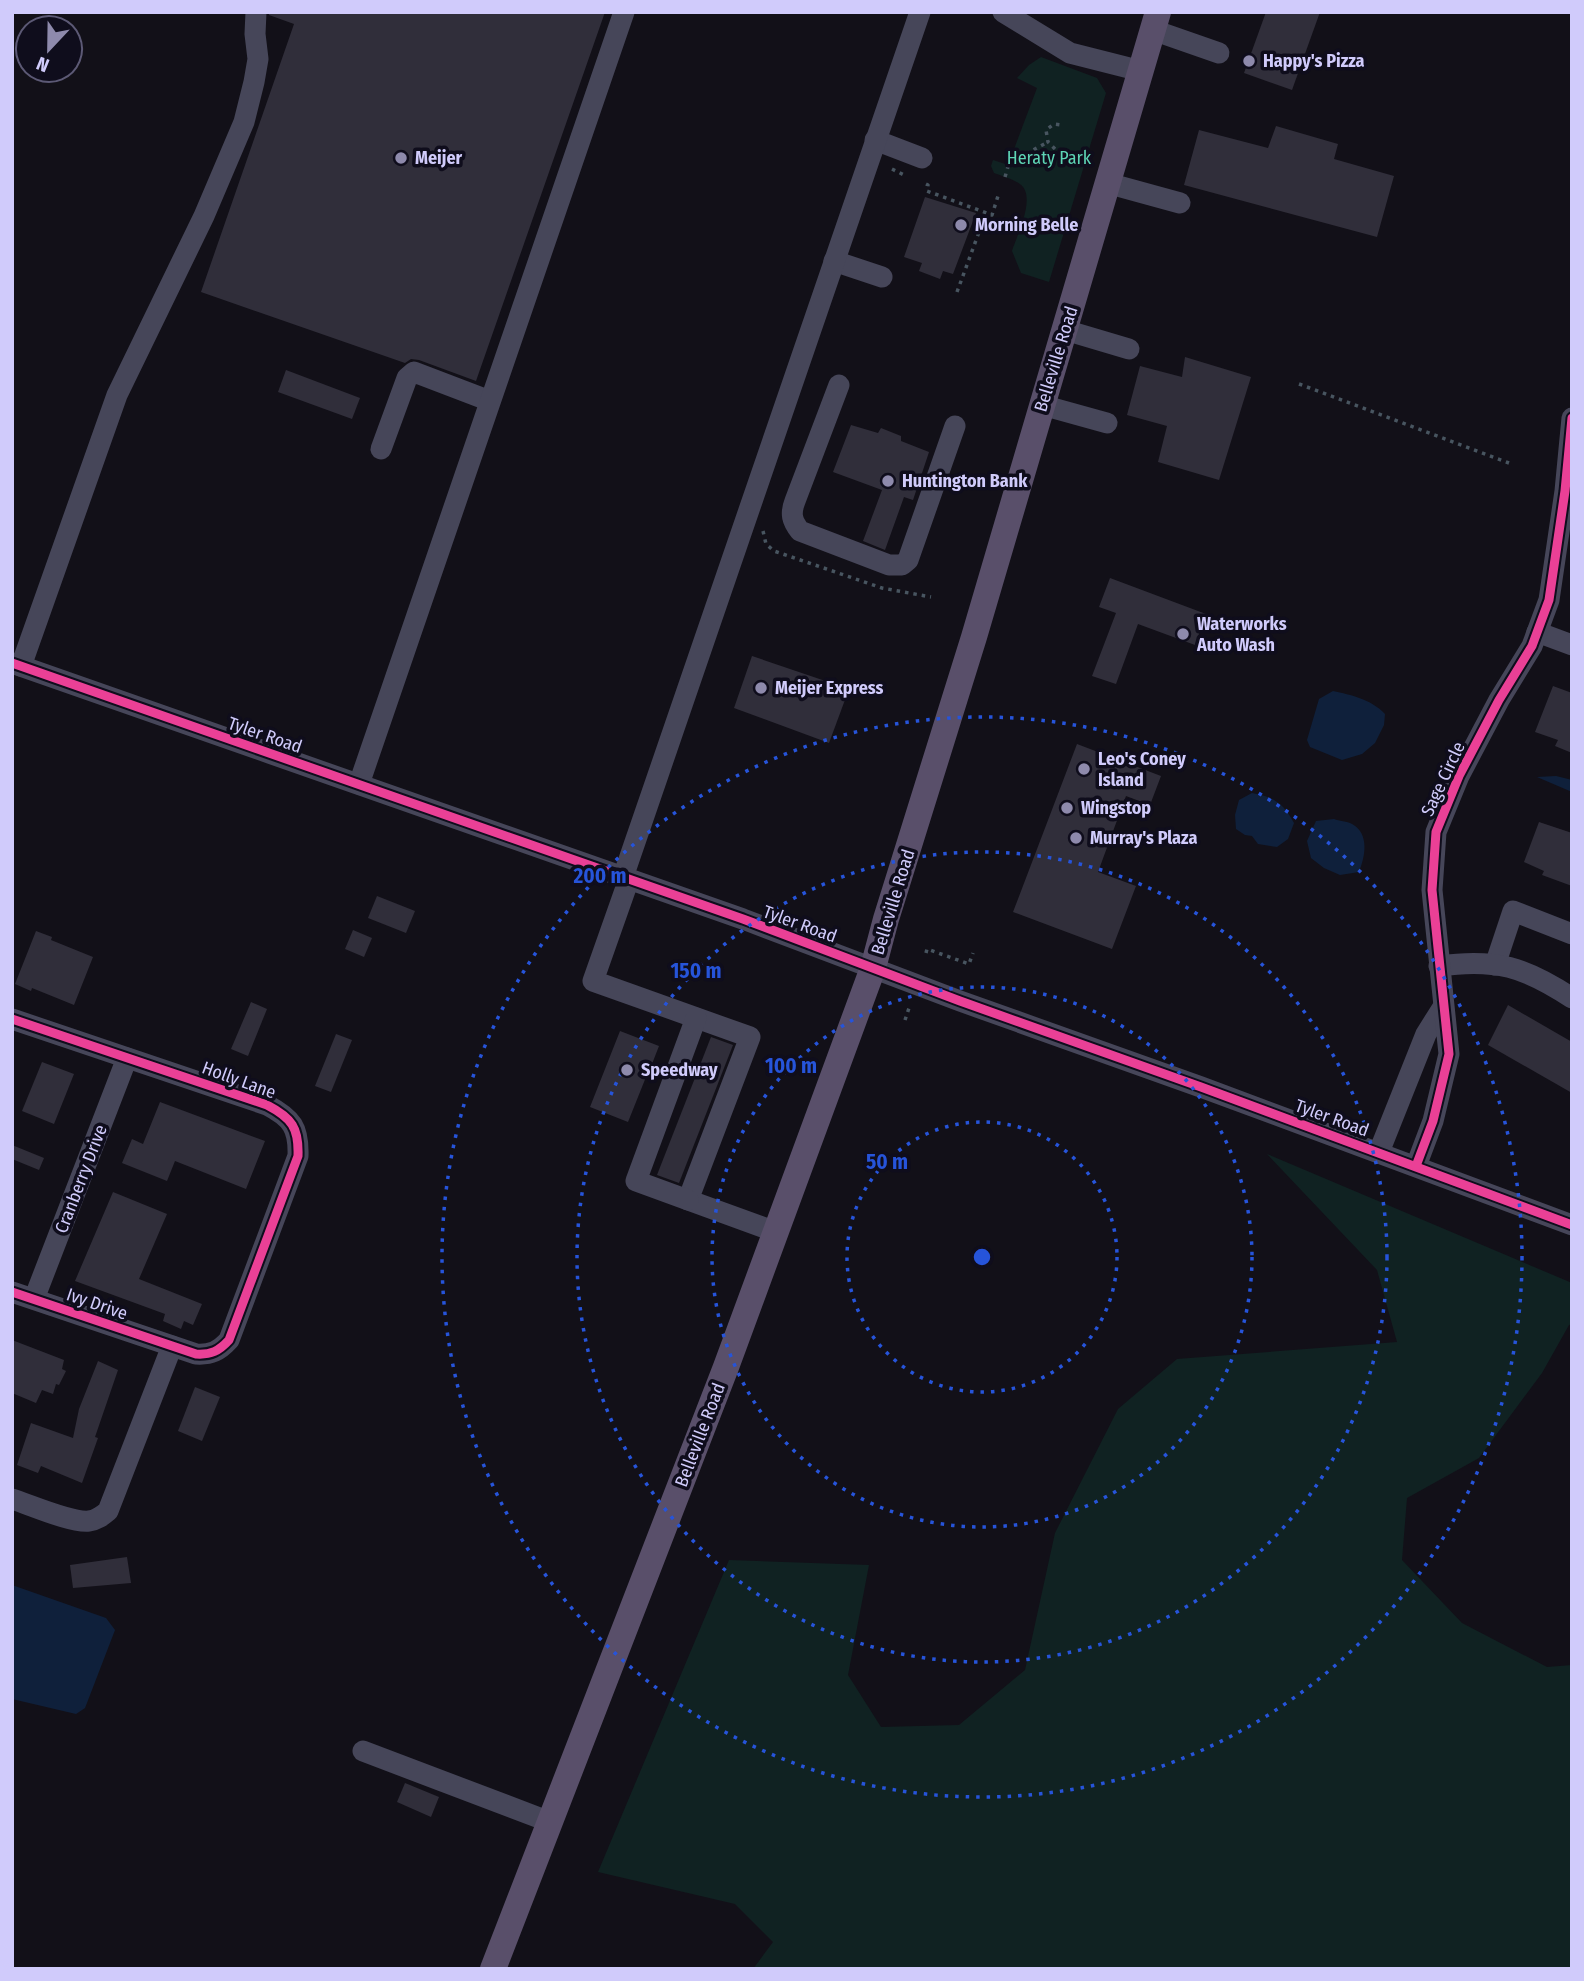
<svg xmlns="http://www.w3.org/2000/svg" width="1584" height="1981" viewBox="0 0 1584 1981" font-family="'Fira Sans Condensed',sans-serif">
	<rect width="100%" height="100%" fill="#121018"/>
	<g fill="#102222">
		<path d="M1041 57 1097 78 1106 93 1049 282 1021 273 1012 251C1017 235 1037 196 1020 184 1013 179 1002 176 994 173L991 166 993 160 1008 165 1037 88 1017 78 1029 65Z"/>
		<path d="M1267 1154 1572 1283V1324L1569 1325 1542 1373 1479 1458 1407 1498 1402 1560 1462 1623 1547 1667 1572 1665V1969H753L773 1942 735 1904 598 1872 729 1560 869 1565 848 1675 881 1727 959 1725 1025 1670 1055 1533 1118 1409 1177 1359 1397 1342 1377 1270Z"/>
	</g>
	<g fill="#0f203b">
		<path d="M1333 691C1351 695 1371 699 1385 714L1384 725 1375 743 1362 754 1342 760 1310 747 1307 740 1319 699Z"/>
		<path d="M1556 776 1572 780V792L1537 777Z"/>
		<path d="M1252 793C1274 797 1283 803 1294 823L1288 839 1277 847 1258 844 1252 836 1245 835 1236 829 1235 815 1239 800Z"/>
		<path d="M1334 819C1339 821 1347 821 1352 824 1370 834 1365 857 1359 872L1340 875 1324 868 1311 858 1307 841 1316 821Z"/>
		<path d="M12 1585 106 1618 115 1630 85 1708 76 1714 12 1699Z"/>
	</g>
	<g fill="#302e3a">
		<path d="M269 12H605L476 381 419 360 411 359 405 363 201 292 294 24 269 15Z"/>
		<path d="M1266 12H1320L1292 90 1244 73Z"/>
		<path d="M1276 126 1338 144 1334 159 1394 176 1377 237 1184 185 1199 130 1268 148Z"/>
		<path d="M925 197 976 213 953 274 943 271 940 279 919 271 922 263 904 257Z"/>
		<path d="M1185 357 1251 377 1219 480 1158 462 1167 426 1127 415 1140 366 1182 377Z"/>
		<path d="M286 370 360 398 352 419 278 392Z"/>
		<path d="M851 425 878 433 881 428 901 436V441L929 452 913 500 904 497 885 550 863 541 882 490 833 472Z"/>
		<path d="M1110 578 1206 614 1195 645 1138 624 1116 684 1092 676 1116 613 1099 607Z"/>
		<path d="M752 656 849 689 829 743 734 708Z"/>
		<path d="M1553 686 1572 693V753L1555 746 1558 740 1535 732Z"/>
		<path d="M1077 744 1161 776 1150 805 1126 796 1098 872 1136 886 1112 949 1013 912Z"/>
		<path d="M1539 822 1572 833V886L1542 875 1544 871 1524 862Z"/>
		<path d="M377 896 415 911 406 933 368 918Z"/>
		<path d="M353 930 372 938 364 957 345 949Z"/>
		<path d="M36 931 52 937 51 940 93 957 74 1005 32 988 31 991 15 984Z"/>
		<path d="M251 1002 267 1009 248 1056 231 1049Z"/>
		<path d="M1508 1005 1572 1042V1093L1488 1045Z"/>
		<path d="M620 1031 659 1046 652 1064 654 1065 649 1078 646 1077 628 1122 590 1107Z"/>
		<path d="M336 1034 352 1040 331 1092 315 1086Z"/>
		<path d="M711 1037 733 1045 679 1183 657 1175Z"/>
		<path d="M42 1062 74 1074 54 1124 22 1111Z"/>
		<path d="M160 1102 265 1141 246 1189 175 1161 167 1181 122 1163 132 1139 143 1144Z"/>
		<path d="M12 1145 44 1158 39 1170 12 1159Z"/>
		<path d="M113 1192 167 1214 139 1279 202 1304 193 1325 184 1321 181 1329 163 1321 165 1314 75 1281Z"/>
		<path d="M12 1340 64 1360 62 1369 66 1371 59 1385 56 1384 53 1394 42 1390 36 1403 12 1393Z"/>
		<path d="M98 1361 118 1370 95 1437 98 1438 82 1483 41 1466 38 1473 17 1465 31 1423 73 1438 79 1409Z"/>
		<path d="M195 1387 220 1397 202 1441 178 1431Z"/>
		<path d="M127 1557 131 1583 73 1588 70 1565Z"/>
		<path d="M405 1783 439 1797 431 1817 397 1802Z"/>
	</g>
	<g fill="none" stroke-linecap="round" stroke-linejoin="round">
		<g stroke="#485560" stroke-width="3.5" stroke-dasharray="3.5 5" stroke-linecap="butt">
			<path d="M1055 149 1048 142 1046 130 1054 124 1062 125"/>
			<path d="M892 169 906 176"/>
			<path d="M1005 177 1009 163 1048 142"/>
			<path d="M926 184 928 185 927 191 992 215 998 196"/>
			<path d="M957 292 986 213"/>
			<path d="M1299 384 1509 463"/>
			<path d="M763 531 766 544 774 551 882 588 931 597"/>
			<path d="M926 953 927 949 969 964 973 953"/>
			<path d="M905 1020 909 1008"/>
		</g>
		<g stroke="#464659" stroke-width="21">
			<path d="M1003 12 1070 53 1141 71"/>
			<path d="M1153 30 1219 53"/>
			<path d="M875 140 922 158"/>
			<path d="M1107 183 1180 203"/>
			<path d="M834 261 882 277"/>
			<path d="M1065 330 1129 349"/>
			<path d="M839 385 795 501C790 514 792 521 800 531L889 565H902L908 560 955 426"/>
			<path d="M1042 405 1107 423"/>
			<path d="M381 449 407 378 414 372 490 401"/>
			<path d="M1537 632 1572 645"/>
			<path d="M12 663 743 919 960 1001 1201 1087 1572 1225"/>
			<path d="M21 666 117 395 204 216 244 122 254 82 258 59 255 34 256 12"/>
			<path d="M359 784 624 12"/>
			<path d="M623 877 920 12"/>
			<path d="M629 879 593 981 750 1037 688 1200 776 1232"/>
			<path d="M1495 965 1513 911 1572 934"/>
			<path d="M1439 966C1496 958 1525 967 1572 998"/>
			<path d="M12 1019 267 1105C292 1118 299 1128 298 1156L229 1340C219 1351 211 1355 196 1354L12 1292"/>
			<path d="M1379 1152 1426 1034 1443 1007"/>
			<path d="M1416 1166 1433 1121 1449 1054 1432 890 1436 832 1459 776 1499 700 1532 646 1549 600 1565 491 1572 418"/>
			<path d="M688 1200 636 1181 696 1018"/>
			<path d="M34 1299 127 1058"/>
			<path d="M12 1499C31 1505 71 1523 89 1521 97 1520 102 1516 108 1511L172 1346"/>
			<path d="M363 1751 550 1822"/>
		</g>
		<path stroke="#594f6a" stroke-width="26" d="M493 1969 726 1367 873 968 886 919 974 637 1158 12"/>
		<defs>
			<g id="cycleway">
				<path d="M12 663 743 919 960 1001 1201 1087 1572 1225"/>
				<path d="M12 1019 267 1105C292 1118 299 1128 298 1156L229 1340C219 1351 211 1355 196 1354L12 1292"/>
				<path d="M1416 1166 1433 1121 1449 1054 1432 890 1436 832 1459 776 1499 700 1532 646 1549 600 1565 491 1572 418"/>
			</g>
		</defs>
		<use href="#cycleway" stroke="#0f0d1c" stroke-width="13"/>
		<use href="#cycleway" stroke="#ea4096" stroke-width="9"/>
	</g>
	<g fill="none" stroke="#2654da" stroke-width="3.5" stroke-dasharray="3.5 7">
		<circle cx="982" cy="1257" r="135"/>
		<circle cx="982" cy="1257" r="270"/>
		<circle cx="982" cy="1257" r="405"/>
		<circle cx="982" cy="1257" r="540"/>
	</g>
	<g fill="#8e8aac" stroke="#0f0d1c" stroke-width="2.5">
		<circle cx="1249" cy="61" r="7"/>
		<circle cx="401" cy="158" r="7"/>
		<circle cx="961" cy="225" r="7"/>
		<circle cx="888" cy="481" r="7"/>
		<circle cx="1183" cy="634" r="7"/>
		<circle cx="761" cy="688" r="7"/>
		<circle cx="1084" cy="769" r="7"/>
		<circle cx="1067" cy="808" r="7"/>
		<circle cx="1076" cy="838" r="7"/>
		<circle cx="627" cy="1070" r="7"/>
	</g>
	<g text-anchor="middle" stroke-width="7" stroke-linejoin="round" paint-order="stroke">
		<g font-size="18" font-weight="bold" fill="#d0cbfb" stroke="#0f0d1c" text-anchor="start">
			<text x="1263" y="67">Happy's Pizza</text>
			<text x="415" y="164">Meijer</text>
			<text x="975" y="231">Morning Belle</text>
			<text x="902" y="487">Huntington Bank</text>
			<text x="1197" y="630">Waterworks<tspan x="1197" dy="21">Auto Wash</tspan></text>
			<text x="775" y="694">Meijer Express</text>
			<text x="1098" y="765">Leo's Coney<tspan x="1098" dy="21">Island</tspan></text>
			<text x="1081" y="814">Wingstop</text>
			<text x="1090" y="844">Murray's Plaza</text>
			<text x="641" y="1076">Speedway</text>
		</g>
		<g font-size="18" fill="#5ed5b5" stroke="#0f0d1c">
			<text x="1049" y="164">Heraty Park</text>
		</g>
		<g font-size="18" fill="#d0cbfb" stroke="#0f0d1c">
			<text transform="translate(1056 359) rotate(-73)" y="6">Belleville Road</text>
			<text transform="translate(265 735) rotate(19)" y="6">Tyler Road</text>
			<text transform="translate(1443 779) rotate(-65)" y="6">Sage Circle</text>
			<text transform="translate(893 902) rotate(-73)" y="6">Belleville Road</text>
			<text transform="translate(800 924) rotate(20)" y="6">Tyler Road</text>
			<text transform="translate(239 1080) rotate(20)" y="6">Holly Lane</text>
			<text transform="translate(1332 1118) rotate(20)" y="6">Tyler Road</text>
			<text transform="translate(81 1179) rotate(-69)" y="6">Cranberry Drive</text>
			<text transform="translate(97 1304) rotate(19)" y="6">Ivy Drive</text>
			<text transform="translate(700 1435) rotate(-69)" y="6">Belleville Road</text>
		</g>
	</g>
	<circle cx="982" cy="1257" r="10" fill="#2654da" stroke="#0f0d1c" stroke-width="3.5"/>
	<g font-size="21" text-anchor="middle" font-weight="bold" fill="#2654da" stroke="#0f0d1c" stroke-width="7" stroke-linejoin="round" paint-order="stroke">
		<text x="600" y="883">200 m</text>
		<text x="696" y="978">150 m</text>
		<text x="791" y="1073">100 m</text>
		<text x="887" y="1169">50 m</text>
	</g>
	<rect width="1584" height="1981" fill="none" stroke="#d0cbfb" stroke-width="28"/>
	<g transform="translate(49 49) rotate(202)"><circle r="33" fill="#0f0d1c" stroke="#5c5975" stroke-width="2"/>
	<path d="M0-5L12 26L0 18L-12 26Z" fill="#8e8aac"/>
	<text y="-10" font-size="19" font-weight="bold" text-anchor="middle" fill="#d0cbfb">N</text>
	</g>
</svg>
